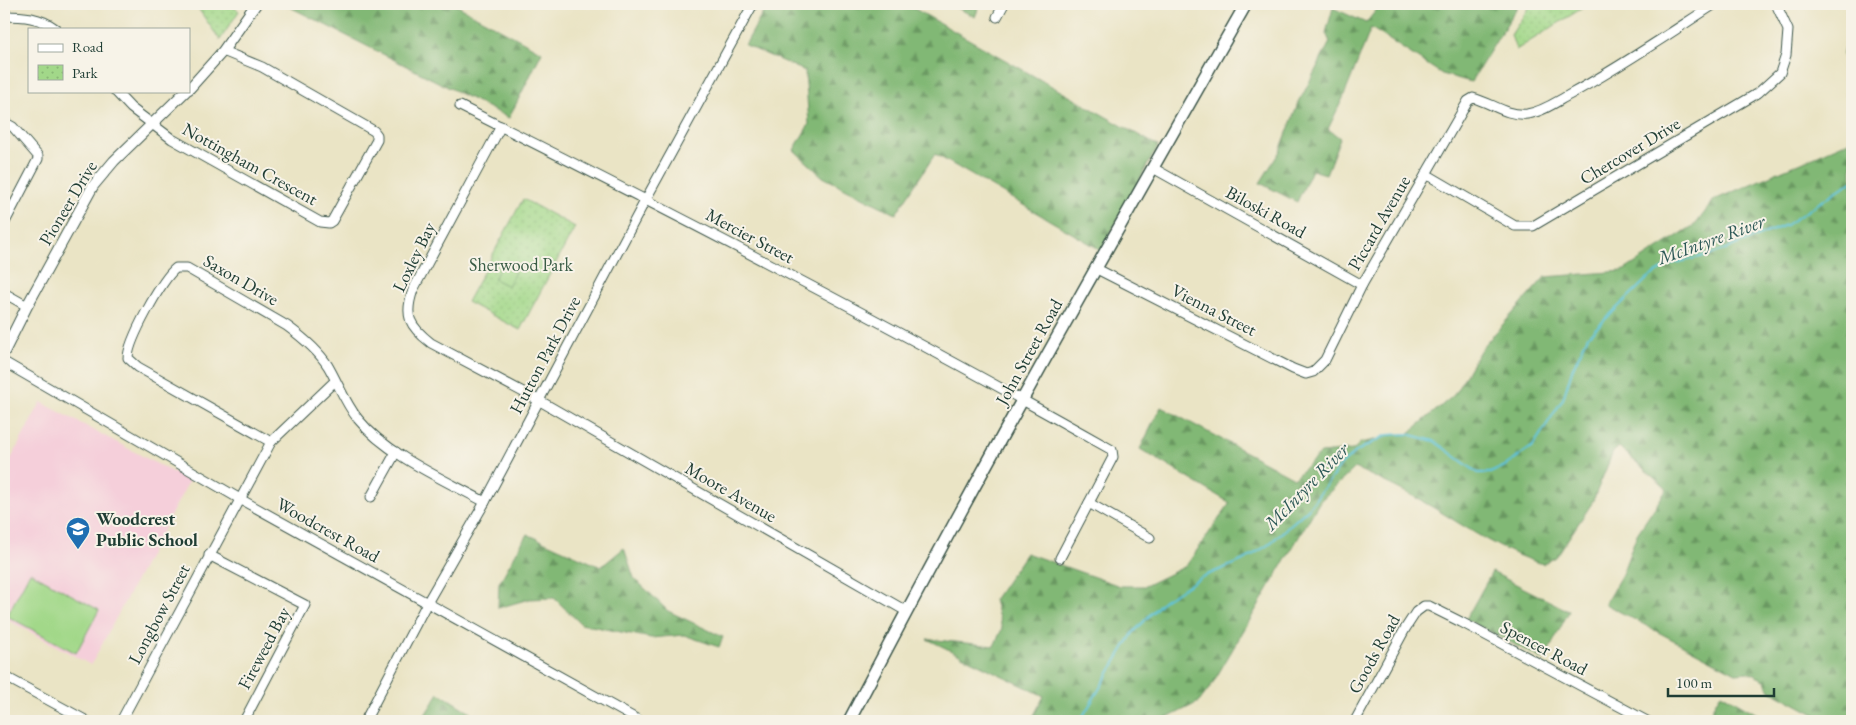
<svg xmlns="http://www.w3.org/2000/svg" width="1856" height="725" viewBox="0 0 1856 725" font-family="'EB Garamond',serif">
	<defs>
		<pattern id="forest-firs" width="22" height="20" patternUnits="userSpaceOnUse" patternTransform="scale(1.25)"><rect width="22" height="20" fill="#81b875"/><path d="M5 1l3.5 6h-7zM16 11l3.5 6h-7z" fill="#699761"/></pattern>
		<pattern id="park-dots" width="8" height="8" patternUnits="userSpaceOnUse" patternTransform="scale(1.25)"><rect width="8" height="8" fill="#a2d889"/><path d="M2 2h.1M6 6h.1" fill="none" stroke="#8bba77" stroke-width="1.8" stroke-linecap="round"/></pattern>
	</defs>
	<rect width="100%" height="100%" fill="#f7f3e8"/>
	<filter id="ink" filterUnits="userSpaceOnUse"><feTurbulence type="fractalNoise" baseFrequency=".02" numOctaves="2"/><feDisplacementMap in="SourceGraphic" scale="10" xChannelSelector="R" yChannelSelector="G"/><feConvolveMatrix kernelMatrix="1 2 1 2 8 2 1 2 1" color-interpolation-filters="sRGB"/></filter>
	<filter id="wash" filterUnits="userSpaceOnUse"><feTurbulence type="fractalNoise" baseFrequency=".0096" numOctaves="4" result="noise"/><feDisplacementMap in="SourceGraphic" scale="20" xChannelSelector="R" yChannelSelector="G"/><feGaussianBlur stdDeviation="1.12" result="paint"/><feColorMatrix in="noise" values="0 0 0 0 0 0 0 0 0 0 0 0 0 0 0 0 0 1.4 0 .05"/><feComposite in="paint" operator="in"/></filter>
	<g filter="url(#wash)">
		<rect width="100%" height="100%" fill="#eae4c5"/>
		<path fill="#f5cfda" d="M41 402 189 481 91 665 4 618V472Z"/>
		<g fill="url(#forest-firs)" stroke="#507a54">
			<path d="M284 4H454L542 52 509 118Z"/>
			<path d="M768 4H906L1158 146 1101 250 935 154 896 214 823 177 794 150 809 124 805 71 745 45Z"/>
			<path d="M950 4H980L975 17Z"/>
			<path d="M1381 4H1519L1471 82 1442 74 1371 28 1344 96 1328 129 1340 138 1326 174 1312 170 1297 202 1260 183 1280 151 1298 104 1330 42 1326 33 1333 8 1366 23Z"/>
			<path d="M1852 18V721H1827L1770 690 1765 680 1747 672 1736 673 1605 604 1622 574 1637 534 1667 489 1619 447 1613 452 1592 503 1556 557 1543 564C1503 553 1469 529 1434 508 1409 493 1381 480 1355 468L1320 501 1211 686 1199 702 1161 721H1031L1044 696 927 639 994 646 1002 629 994 600 1026 553 1120 586H1145L1186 566 1230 503 1140 449 1161 407 1294 478 1321 453 1353 450 1360 443 1379 439 1387 435 1408 434 1454 395 1481 349 1545 277 1623 271 1696 224 1714 200 1850 141 1843 53Z"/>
			<path d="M527 534 601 567 624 548 634 578 668 611 723 637 719 647 684 635 651 638 581 624 554 598 529 599 498 608 499 583Z"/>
			<path d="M1492 572 1569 611 1544 660 1466 619Z"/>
			<path d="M439 693 471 713 470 721H421Z"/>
			<path d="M1721 693 1769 721H1705Z"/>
		</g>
		<g fill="url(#park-dots)" stroke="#608a5e">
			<path d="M195 4H229L239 11 220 40Z"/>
			<path d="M1531 4H1583L1584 7 1516 50 1511 35Z"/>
			<path d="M523 199 575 227 520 330 467 302Z"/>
		</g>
		<g fill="#a2d889" stroke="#608a5e">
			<path d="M501 265 515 272 508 286 494 279Z"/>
			<path d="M30 572 99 610 76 653 7 616Z"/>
		</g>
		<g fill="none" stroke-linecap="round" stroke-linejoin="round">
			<path stroke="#5ec4dc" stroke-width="2" d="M1080 721 1133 633 1164 600 1202 577 1246 559 1268 545 1308 509 1342 464 1357 451 1387 435 1408 434 1434 441 1478 473H1490L1505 466 1533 446 1563 399 1572 370 1588 336 1648 278 1670 264 1713 254 1786 225 1852 181"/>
		</g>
	</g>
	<g filter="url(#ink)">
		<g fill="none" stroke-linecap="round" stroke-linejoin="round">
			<defs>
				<g id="minor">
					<path d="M4 16C23 16 40 17 56 29"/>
					<path d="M997 17 1004 4"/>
					<path d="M115 91 131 108 172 139 320 222 329 223 332 221 377 140V135L374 131 262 67 223 51"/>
					<path d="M460 106C680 216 898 329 1112 450L1113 457 1060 558"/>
					<path d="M4 122 13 127 38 156V159L4 224"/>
					<path d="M501 126 413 290C404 316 409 326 431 343L540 401 906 611"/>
					<path d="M1153 168 1362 285"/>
					<path d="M1426 174 1515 226H1533L1758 93 1780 73 1786 55 1788 30 1776 4"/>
					<path d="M1095 268 1293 369 1306 374 1313 372 1325 360 1362 285 1468 101 1473 98C1492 103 1506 116 1527 114 1542 112 1556 102 1569 95 1619 68 1667 35 1715 4"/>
					<path d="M4 293 27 306"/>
					<path d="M4 362 240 499 640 721"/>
					<path d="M271 442 138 367 128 358C128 341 162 279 176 268H187L287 326C302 337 318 350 328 366 338 383 345 403 358 419 387 455 445 480 485 502"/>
					<path d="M371 497 396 452"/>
					<path d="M1089 503 1150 538"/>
					<path d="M209 555 305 605 244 721"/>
					<path d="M4 676 87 721"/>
					<path d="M121 721 271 442 335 381"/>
					<path d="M365 721 427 603 485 502 646 199 753 4"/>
					<path d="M1355 721 1405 629 1416 612 1424 606H1429L1461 622 1647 721"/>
				</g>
				<g id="tertiary">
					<path d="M189 89 223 51 256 4"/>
					<path d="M4 352 27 306 93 186 114 161 186 91"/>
				</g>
				<path id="secondary" d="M849 721C975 479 1111 241 1246 4"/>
			</defs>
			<use href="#minor" stroke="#3d564a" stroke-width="11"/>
			<use href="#tertiary" stroke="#3d564a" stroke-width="12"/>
			<use href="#secondary" stroke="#3d564a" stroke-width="14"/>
			<use href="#minor" stroke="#fff" stroke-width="9"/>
			<use href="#tertiary" stroke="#fff" stroke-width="10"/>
			<use href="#secondary" stroke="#fff" stroke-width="11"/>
		</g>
	</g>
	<defs>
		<symbol id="school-pin" viewBox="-11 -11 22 30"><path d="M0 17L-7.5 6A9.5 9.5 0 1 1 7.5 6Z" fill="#1f6fb2" stroke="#f7f3e8"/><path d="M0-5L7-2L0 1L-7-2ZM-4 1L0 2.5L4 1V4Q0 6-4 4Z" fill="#fff"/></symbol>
	</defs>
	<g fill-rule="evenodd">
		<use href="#school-pin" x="64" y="515" width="28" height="38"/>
	</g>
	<g text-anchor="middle" stroke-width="4" stroke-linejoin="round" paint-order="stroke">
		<g font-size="18" fill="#1f3d34" stroke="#f7f3e8">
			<text transform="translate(1630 151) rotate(-31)" y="6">Chercover Drive</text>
			<text transform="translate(250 164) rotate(29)" y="6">Nottingham Crescent</text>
			<text transform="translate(68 203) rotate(-59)" y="6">Pioneer Drive</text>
			<text transform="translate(1266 212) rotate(29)" y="6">Biloski Road</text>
			<text transform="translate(1379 223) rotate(-60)" y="6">Piccard Avenue</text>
			<text transform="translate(750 236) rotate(28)" y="6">Mercier Street</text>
			<text transform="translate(414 257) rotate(-64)" y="6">Loxley Bay</text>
			<text transform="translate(241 280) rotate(30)" y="6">Saxon Drive</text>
			<text transform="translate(1214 310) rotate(27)" y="6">Vienna Street</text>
			<text transform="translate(1029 352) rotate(-61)" y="6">John Street Road</text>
			<text transform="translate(545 355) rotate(-62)" y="6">Hutton Park Drive</text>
			<text transform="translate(731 492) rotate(30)" y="6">Moore Avenue</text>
			<text transform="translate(328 530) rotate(29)" y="6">Woodcrest Road</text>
			<text transform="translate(159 614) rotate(-62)" y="6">Longbow Street</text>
			<text transform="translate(264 648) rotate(-62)" y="6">Fireweed Bay</text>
			<text transform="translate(1544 648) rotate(28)" y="6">Spencer Road</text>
			<text transform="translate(1374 654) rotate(-61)" y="6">Goods Road</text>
		</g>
		<g font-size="18" fill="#395c45" stroke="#f7f3e8">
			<text x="521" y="271">Sherwood Park</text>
		</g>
		<g font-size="18" font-weight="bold" fill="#1f3d34" stroke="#f7f3e8" text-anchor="start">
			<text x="96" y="525">Woodcrest<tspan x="96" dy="21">Public School</tspan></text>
		</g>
		<g font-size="19" font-style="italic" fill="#2c5856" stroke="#f7f3e8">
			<text transform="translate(1711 239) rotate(-20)" y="7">McIntyre River</text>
			<text transform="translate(1306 486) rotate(-46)" y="7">McIntyre River</text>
		</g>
	</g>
	<rect width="1856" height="725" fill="none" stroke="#f7f3e8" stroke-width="20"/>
	<rect x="28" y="28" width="162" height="65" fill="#f7f3e8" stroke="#a1aaa0"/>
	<rect x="38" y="44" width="25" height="8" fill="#ffffff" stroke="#a1aaa0"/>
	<text x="72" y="52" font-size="15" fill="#1f3d34">Road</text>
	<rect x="38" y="65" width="25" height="15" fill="url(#park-dots)" stroke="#a1aaa0"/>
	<text x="72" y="78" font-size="15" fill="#1f3d34">Park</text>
	<path d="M1668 688v8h106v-8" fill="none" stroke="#1f3d34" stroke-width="2.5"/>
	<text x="1676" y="688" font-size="15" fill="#1f3d34" stroke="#f7f3e8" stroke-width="4" paint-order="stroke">100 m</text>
</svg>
